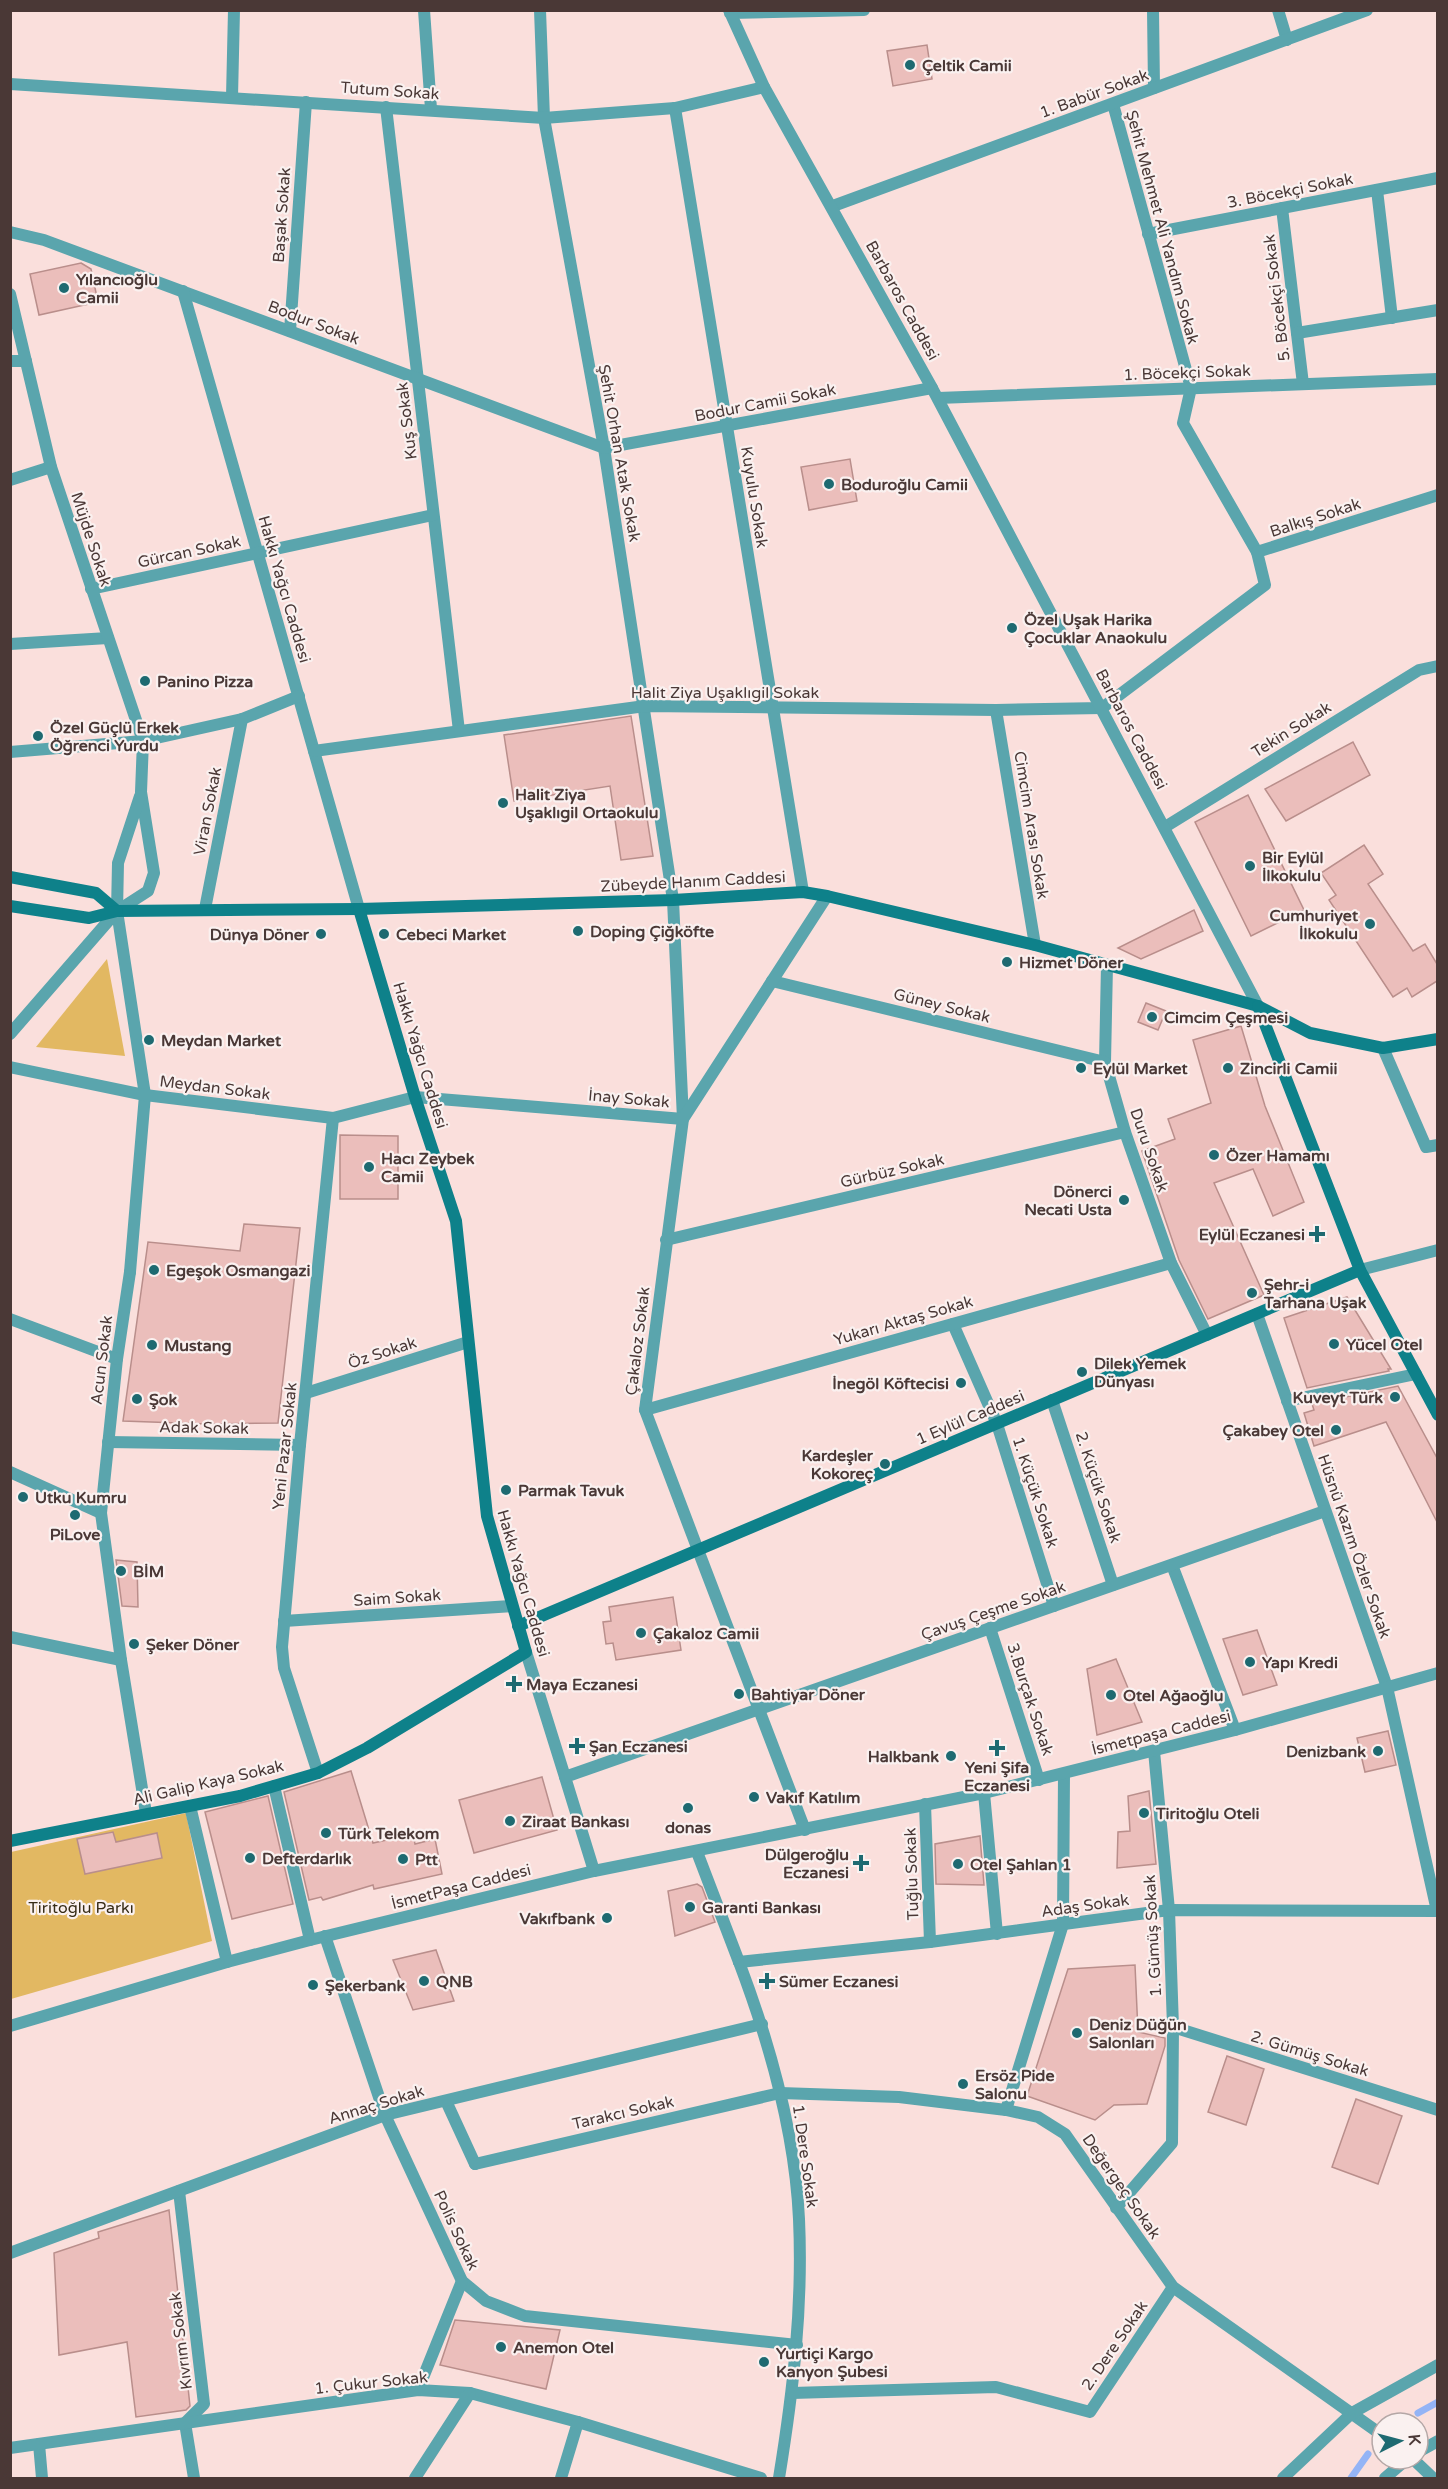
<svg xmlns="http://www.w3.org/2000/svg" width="1448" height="2489" viewBox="0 0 1448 2489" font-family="'Varela Round',sans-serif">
	<rect width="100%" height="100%" fill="#fadfdc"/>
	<g fill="#e2b862">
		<path d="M107 959 125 1056 36 1047Z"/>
		<path d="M186 1813 212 1941 11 1999V1852Z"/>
	</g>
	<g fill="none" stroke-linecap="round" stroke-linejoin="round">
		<g stroke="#94b4f6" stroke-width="7">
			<path d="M1418 2413 1438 2402"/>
			<path d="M1351 2478 1368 2454"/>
		</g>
	</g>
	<g fill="#ebbebb" stroke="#b98e8b" stroke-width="1.5">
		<path d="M927 45 932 79 893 86 887 51Z"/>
		<path d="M81 263 91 269 98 302 39 315 30 274Z"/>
		<path d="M850 459 857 501 809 510 801 467Z"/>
		<path d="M631 716 653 856 621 860 610 786 514 801 504 735Z"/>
		<path d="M1353 742 1370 775 1286 821 1265 789Z"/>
		<path d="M1248 795 1304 910 1251 936 1195 822Z"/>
		<path d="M1364 845 1383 874 1368 884 1413 951 1425 944 1437 964V981L1412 997 1407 988 1393 997 1329 900 1336 895 1321 873Z"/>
		<path d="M1194 910 1203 931 1141 959 1118 948Z"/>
		<path d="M1146 1003 1166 1011 1158 1030 1138 1022Z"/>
		<path d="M1241 1026 1265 1106 1304 1202 1273 1216 1253 1169 1214 1183 1264 1295 1208 1319 1179 1260 1142 1151 1175 1139 1168 1119 1211 1103 1193 1040Z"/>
		<path d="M340 1135 398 1136V1199H340Z"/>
		<path d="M244 1224 300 1228 278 1423 208 1424 123 1421 148 1242 240 1251Z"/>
		<path d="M1347 1297 1391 1369H1388L1389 1371 1307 1388 1284 1318Z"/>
		<path d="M1398 1386 1437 1458V1522L1386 1422 1314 1446 1304 1413 1314 1410 1312 1404Z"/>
		<path d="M116 1560 137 1562 138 1607 122 1606Z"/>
		<path d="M673 1597 681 1650 616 1660 613 1643 606 1644 603 1622 611 1621 609 1607Z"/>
		<path d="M1257 1630 1277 1685 1243 1695 1223 1639Z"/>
		<path d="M1116 1659 1142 1722 1097 1735 1087 1669Z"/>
		<path d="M1388 1731 1396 1765 1365 1772 1357 1738Z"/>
		<path d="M351 1771 373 1843 413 1834 415 1844 435 1839 442 1874 374 1889 373 1885 323 1900 321 1897 309 1900 284 1792Z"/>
		<path d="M542 1777 557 1830 474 1853 459 1800Z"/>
		<path d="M1149 1791 1156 1864 1117 1868 1118 1832 1130 1831 1128 1796Z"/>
		<path d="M268 1796 293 1904 232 1919 205 1812Z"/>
		<path d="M113 1832 116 1842 157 1833 162 1858 85 1874 77 1839Z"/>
		<path d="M980 1836 984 1885 936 1884 935 1844Z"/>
		<path d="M697 1884 702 1887 715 1922 675 1936 668 1891Z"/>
		<path d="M436 1950 454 2001 413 2010 393 1960Z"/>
		<path d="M1135 1965 1138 2032 1165 2038V2046L1147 2104 1114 2105 1095 2120 1027 2096 1068 1969Z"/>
		<path d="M1227 2056 1264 2069 1246 2125 1208 2112Z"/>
		<path d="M1356 2099 1402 2116 1378 2184 1332 2167Z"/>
		<path d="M169 2210 190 2406 186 2410 136 2417 127 2342 59 2355 54 2253 99 2238 98 2232Z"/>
		<path d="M455 2320 560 2330 546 2389 440 2365Z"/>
	</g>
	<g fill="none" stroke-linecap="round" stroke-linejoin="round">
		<g stroke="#5aa5ad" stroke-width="12">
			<path d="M1383 1048 1426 1147 1438 1145"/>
			<path d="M1360 1270 1438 1250"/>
			<path d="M130 1272 117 1359 101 1513 121 1660 146 1813"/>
			<path d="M1257 1314 1387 1687 1437 1911"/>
			<path d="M10 1319 117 1359"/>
			<path d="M953 1324 997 1424 1054 1606"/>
			<path d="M1052 1400 1113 1585"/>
			<path d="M1287 1401 1416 1374"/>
			<path d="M108 1442 300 1445"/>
			<path d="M10 1472 101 1513"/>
			<path d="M698 1550 805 1830"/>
			<path d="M1172 1565 1235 1730"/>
			<path d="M990 1628 1039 1780"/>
			<path d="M10 1637 121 1660"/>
			<path d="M1154 1751 1169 1910"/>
			<path d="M274 1786 310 1940"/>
			<path d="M984 1793 997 1934"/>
			<path d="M925 1804 930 1942"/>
			<path d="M190 1806 227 1962"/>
			<path d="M697 1852 739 1962"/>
			<path d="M594 1871 565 1777 1325 1511"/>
			<path d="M1063 1924 1064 1774"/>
			<path d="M325 1936 385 2115"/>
			<path d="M10 2026 227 1962 310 1940 594 1871 984 1793 1235 1730 1438 1673"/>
			<path d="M446 2101 475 2164"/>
		</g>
		<g stroke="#5aa5ad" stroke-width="12">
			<path d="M424 10 431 109"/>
			<path d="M540 10 544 118 604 448 673 900 683 1119 645 1410 698 1550"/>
			<path d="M1153 10 1154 88"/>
			<path d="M1278 10 1287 40"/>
			<path d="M730 13 864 10"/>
			<path d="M10 84 544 118 675 108 764 87"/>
			<path d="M232 97 234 10"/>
			<path d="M1113 104 1191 388 1183 423 1257 552"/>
			<path d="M386 107 459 731"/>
			<path d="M675 108 803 892"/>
			<path d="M1377 190 1392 318"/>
			<path d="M833 206 1367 10"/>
			<path d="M1282 208 1303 384"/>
			<path d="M10 232 44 240 604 448 932 388"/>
			<path d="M1148 234 1438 178"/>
			<path d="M183 291 359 909"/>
			<path d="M290 331 306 102"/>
			<path d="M1297 333 1438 310"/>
			<path d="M10 361H26"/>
			<path d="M938 398 1438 379"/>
			<path d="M10 480 51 467"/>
			<path d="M91 589 433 515"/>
			<path d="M10 644 108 638"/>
			<path d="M996 710 1035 945"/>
			<path d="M314 751 645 706 996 710 1102 708 1265 585 1257 552 1438 495"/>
			<path d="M10 752 143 741 242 719 299 696"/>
			<path d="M1165 827 1419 670 1438 666"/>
			<path d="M205 909 242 719"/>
			<path d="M117 911 145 1095 130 1272"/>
			<path d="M1107 965 1105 1062 1125 1132 1171 1263 1207 1335"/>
			<path d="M772 981 1105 1062"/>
			<path d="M10 1034 117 911"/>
			<path d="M10 1067 145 1095 333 1118 415 1097 683 1119 827 896"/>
			<path d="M666 1240 1125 1132"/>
			<path d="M306 1393 468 1342"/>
			<path d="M645 1410 1171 1263"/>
			<path d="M284 1621 512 1606"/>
			<path d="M526 1652 565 1777"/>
			<path d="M318 1773 284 1668 282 1647 300 1445 333 1118"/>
			<path d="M739 1962C770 2044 795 2131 799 2219 803 2307 793 2392 779 2478"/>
			<path d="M1173 2027 1438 2110"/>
			<path d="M1006 2110 1063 1924"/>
			<path d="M385 2115 462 2281 486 2301 525 2316 797 2345"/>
			<path d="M475 2164 780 2093 899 2097 1006 2110 1038 2117 1065 2134 1173 2287 1382 2435"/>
			<path d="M179 2191 204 2404 185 2423 194 2478"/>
			<path d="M1116 2208 1172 2143 1173 2027 1169 1910"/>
			<path d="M418 2390 462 2281"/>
			<path d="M792 2393 996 2387 1090 2412 1173 2287"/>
			<path d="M39 2444 42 2478"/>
			<path d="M10 2448 418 2390 470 2393 578 2422 761 2478"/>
			<path d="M1418 2452 1438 2441"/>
			<path d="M1413 2459 1433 2478"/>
			<path d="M415 2478 470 2393"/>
			<path d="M561 2478 578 2422"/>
			<path d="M1283 2478 1352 2413 1438 2365"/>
			<path d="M1385 2478 1407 2459"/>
		</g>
		<g stroke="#5aa5ad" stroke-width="12">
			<path d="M729 10 764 87 932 388 1258 1006"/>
			<path d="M10 294 51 467 143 741 141 792 154 873 148 891 117 911"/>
			<path d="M117 911 118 863 140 796"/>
			<path d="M739 1962 930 1942 1169 1910 1438 1911"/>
			<path d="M10 2253 385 2115 762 2024"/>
		</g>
		<g stroke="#0e818a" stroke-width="12">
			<path d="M10 877 96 893 117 911 359 909 673 900 803 892 827 896 1035 945 1258 1006 1310 1033 1383 1048 1438 1039"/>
			<path d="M10 906 89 918 117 911"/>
			<path d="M1258 1006 1360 1270 1438 1415"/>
			<path d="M518 1626 1360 1270"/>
			<path d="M10 1841 240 1796 318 1773 367 1748 526 1652 487 1516 456 1221 415 1097 359 909"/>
		</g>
	</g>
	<g fill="#1e6a71" stroke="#faf1f0" stroke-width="2">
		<circle cx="910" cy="65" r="6"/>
		<circle cx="64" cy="288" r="6"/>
		<circle cx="829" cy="484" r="6"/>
		<circle cx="1012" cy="628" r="6"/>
		<circle cx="145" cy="681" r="6"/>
		<circle cx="38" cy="736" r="6"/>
		<circle cx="503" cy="803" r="6"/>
		<circle cx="1250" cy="866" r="6"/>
		<circle cx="1370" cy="924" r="6"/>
		<circle cx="578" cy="931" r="6"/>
		<circle cx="321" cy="934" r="6"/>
		<circle cx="384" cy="934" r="6"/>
		<circle cx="1007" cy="962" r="6"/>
		<circle cx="1152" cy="1017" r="6"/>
		<circle cx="149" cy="1040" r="6"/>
		<circle cx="1081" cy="1068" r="6"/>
		<circle cx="1228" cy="1068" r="6"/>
		<circle cx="1214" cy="1155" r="6"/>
		<circle cx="369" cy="1167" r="6"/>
		<circle cx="1124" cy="1200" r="6"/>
		<path d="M1314 1225h6v6h6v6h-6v6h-6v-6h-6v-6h6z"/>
		<circle cx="154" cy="1270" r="6"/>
		<circle cx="1252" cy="1293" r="6"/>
		<circle cx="1334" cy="1344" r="6"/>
		<circle cx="152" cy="1345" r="6"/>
		<circle cx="1082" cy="1372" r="6"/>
		<circle cx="961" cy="1383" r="6"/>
		<circle cx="1395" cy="1397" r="6"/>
		<circle cx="137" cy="1399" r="6"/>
		<circle cx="1336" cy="1430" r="6"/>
		<circle cx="885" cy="1464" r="6"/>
		<circle cx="506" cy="1490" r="6"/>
		<circle cx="23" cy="1497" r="6"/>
		<circle cx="75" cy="1515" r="6"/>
		<circle cx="121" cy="1571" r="6"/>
		<circle cx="641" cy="1633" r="6"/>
		<circle cx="134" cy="1644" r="6"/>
		<circle cx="1250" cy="1662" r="6"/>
		<path d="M511 1675h6v6h6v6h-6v6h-6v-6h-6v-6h6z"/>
		<circle cx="739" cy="1694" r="6"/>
		<circle cx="1111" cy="1695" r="6"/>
		<path d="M574 1737h6v6h6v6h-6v6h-6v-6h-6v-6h6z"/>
		<path d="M994 1739h6v6h6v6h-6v6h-6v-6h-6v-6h6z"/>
		<circle cx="1378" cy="1751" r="6"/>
		<circle cx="951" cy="1756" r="6"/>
		<circle cx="754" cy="1797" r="6"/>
		<circle cx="688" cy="1808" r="6"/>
		<circle cx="1144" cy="1813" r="6"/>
		<circle cx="510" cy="1821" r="6"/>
		<circle cx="326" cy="1833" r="6"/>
		<circle cx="250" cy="1858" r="6"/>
		<circle cx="403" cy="1859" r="6"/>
		<path d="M858 1854h6v6h6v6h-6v6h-6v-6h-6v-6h6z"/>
		<circle cx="958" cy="1864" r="6"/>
		<circle cx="690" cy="1907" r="6"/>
		<circle cx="607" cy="1918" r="6"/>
		<circle cx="424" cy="1981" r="6"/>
		<path d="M764 1972h6v6h6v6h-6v6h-6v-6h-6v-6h6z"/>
		<circle cx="313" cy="1985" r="6"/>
		<circle cx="1077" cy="2033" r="6"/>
		<circle cx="963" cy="2084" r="6"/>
		<circle cx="501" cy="2347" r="6"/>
		<circle cx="764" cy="2362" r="6"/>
	</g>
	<g text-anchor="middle" stroke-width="4.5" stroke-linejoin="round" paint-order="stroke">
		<g font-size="16" font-weight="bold" fill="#4a3836" stroke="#faf1f0" text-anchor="start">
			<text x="922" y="71">Çeltik Camii</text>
			<text x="76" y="285">Yılancıoğlu<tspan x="76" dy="18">Camii</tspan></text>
			<text x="841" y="490">Boduroğlu Camii</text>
			<text x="1024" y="625">Özel Uşak Harika<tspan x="1024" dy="18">Çocuklar Anaokulu</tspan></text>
			<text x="157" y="687">Panino Pizza</text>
			<text x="50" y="733">Özel Güçlü Erkek<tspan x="50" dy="18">Öğrenci Yurdu</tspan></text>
			<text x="515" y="800">Halit Ziya<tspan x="515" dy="18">Uşaklıgil Ortaokulu</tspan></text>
			<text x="1262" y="863">Bir Eylül<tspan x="1262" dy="18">İlkokulu</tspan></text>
			<text x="1358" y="921" text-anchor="end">Cumhuriyet<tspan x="1358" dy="18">İlkokulu</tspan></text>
			<text x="590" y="937">Doping Çiğköfte</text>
			<text x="309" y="940" text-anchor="end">Dünya Döner</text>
			<text x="396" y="940">Cebeci Market</text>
			<text x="1019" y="968">Hizmet Döner</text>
			<text x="1164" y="1023">Cimcim Çeşmesi</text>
			<text x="161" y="1046">Meydan Market</text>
			<text x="1093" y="1074">Eylül Market</text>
			<text x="1240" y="1074">Zincirli Camii</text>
			<text x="1226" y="1161">Özer Hamamı</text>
			<text x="381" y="1164">Hacı Zeybek<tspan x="381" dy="18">Camii</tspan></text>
			<text x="1112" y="1197" text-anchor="end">Dönerci<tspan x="1112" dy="18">Necati Usta</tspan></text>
			<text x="1305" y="1240" text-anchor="end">Eylül Eczanesi</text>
			<text x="166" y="1276">Egeşok Osmangazi</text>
			<text x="1264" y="1290">Şehr-i<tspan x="1264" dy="18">Tarhana Uşak</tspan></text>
			<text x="1346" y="1350">Yücel Otel</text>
			<text x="164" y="1351">Mustang</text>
			<text x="1094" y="1369">Dilek Yemek<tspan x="1094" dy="18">Dünyası</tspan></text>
			<text x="949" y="1389" text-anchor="end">İnegöl Köftecisi</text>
			<text x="1383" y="1403" text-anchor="end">Kuveyt Türk</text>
			<text x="149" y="1405">Şok</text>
			<text x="1324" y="1436" text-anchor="end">Çakabey Otel</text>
			<text x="873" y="1461" text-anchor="end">Kardeşler<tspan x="873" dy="18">Kokoreç</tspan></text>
			<text x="518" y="1496">Parmak Tavuk</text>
			<text x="35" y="1503">Utku Kumru</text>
			<text x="75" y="1540" text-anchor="middle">PiLove</text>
			<text x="133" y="1577">BİM</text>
			<text x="653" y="1639">Çakaloz Camii</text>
			<text x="146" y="1650">Şeker Döner</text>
			<text x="1262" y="1668">Yapı Kredi</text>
			<text x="526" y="1690">Maya Eczanesi</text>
			<text x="751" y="1700">Bahtiyar Döner</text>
			<text x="1123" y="1701">Otel Ağaoğlu</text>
			<text x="589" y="1752">Şan Eczanesi</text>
			<text x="1366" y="1757" text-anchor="end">Denizbank</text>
			<text x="939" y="1762" text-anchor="end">Halkbank</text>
			<text x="997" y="1773" text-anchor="middle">Yeni Şifa<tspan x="997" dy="18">Eczanesi</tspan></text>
			<text x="766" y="1803">Vakıf Katılım</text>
			<text x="1156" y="1819">Tiritoğlu Oteli</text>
			<text x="522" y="1827">Ziraat Bankası</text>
			<text x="688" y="1833" text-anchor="middle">donas</text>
			<text x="338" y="1839">Türk Telekom</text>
			<text x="849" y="1860" text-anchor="end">Dülgeroğlu<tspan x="849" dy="18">Eczanesi</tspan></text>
			<text x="262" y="1864">Defterdarlık</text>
			<text x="415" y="1865">Ptt</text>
			<text x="970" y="1870">Otel Şahlan 1</text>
			<text x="702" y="1913">Garanti Bankası</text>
			<text x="595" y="1924" text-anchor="end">Vakıfbank</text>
			<text x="436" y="1987">QNB</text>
			<text x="779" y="1987">Sümer Eczanesi</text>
			<text x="325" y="1991">Şekerbank</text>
			<text x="1089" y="2030">Deniz Düğün<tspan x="1089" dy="18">Salonları</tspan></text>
			<text x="975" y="2081">Ersöz Pide<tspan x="975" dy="18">Salonu</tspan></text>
			<text x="513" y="2353">Anemon Otel</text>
			<text x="776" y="2359">Yurtiçi Kargo<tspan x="776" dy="18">Kanyon Şubesi</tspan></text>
		</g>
		<g font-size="16" fill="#4a3836" stroke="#faf1f0">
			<text transform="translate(390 90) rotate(4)" y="6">Tutum Sokak</text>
			<text transform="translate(1094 93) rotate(-20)" y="6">1. Babür Sokak</text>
			<text transform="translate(1290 190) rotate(-11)" y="6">3. Böcekçi Sokak</text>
			<text transform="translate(281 215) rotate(-86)" y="6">Başak Sokak</text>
			<text transform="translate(1163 227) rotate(75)" y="6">Şehit Mehmet Ali Yandım Sokak</text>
			<text transform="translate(1276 298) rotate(-97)" y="6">5. Böcekçi Sokak</text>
			<text transform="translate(903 300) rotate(61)" y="6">Barbaros Caddesi</text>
			<text transform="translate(314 322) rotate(21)" y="6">Bodur Sokak</text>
			<text transform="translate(1187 372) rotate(-2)" y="6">1. Böcekçi Sokak</text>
			<text transform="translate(765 402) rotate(-11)" y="6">Bodur Camii Sokak</text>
			<text transform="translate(406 421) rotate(-97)" y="6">Kuş Sokak</text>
			<text transform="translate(620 453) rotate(80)" y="6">Şehit Orhan Atak Sokak</text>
			<text transform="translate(755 497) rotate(81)" y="6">Kuyulu Sokak</text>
			<text transform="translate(1315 517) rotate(-18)" y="6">Balkış Sokak</text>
			<text transform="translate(92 539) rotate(72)" y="6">Müjde Sokak</text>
			<text transform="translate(189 551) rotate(-12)" y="6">Gürcan Sokak</text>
			<text transform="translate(285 589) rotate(74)" y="6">Hakkı Yağcı Caddesi</text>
			<text x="725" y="698">Halit Ziya Uşaklıgil Sokak</text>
			<text transform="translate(1132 729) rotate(62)" y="6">Barbaros Caddesi</text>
			<text transform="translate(1291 729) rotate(-32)" y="6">Tekin Sokak</text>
			<text transform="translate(207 811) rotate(-79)" y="6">Viran Sokak</text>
			<text transform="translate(1032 825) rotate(81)" y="6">Cimcim Arası Sokak</text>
			<text transform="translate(693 881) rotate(-3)" y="6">Zübeyde Hanım Caddesi</text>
			<text transform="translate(942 1005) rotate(14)" y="6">Güney Sokak</text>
			<text transform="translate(421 1055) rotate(73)" y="6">Hakkı Yağcı Caddesi</text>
			<text transform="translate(215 1087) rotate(7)" y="6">Meydan Sokak</text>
			<text transform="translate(629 1098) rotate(5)" y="6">İnay Sokak</text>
			<text transform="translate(1150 1150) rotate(71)" y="6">Duru Sokak</text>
			<text transform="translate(892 1170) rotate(-13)" y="6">Gürbüz Sokak</text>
			<text transform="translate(903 1320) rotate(-16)" y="6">Yukarı Aktaş Sokak</text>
			<text transform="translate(637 1341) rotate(-83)" y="6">Çakaloz Sokak</text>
			<text transform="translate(382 1352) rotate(-18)" y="6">Öz Sokak</text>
			<text transform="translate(101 1360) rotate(-83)" y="6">Acun Sokak</text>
			<text transform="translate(970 1417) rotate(-23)" y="6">1 Eylül Caddesi</text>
			<text transform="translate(204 1427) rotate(1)" y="6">Adak Sokak</text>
			<text transform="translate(284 1446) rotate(-84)" y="6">Yeni Pazar Sokak</text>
			<text transform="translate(1099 1487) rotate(72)" y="6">2. Küçük Sokak</text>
			<text transform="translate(1036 1492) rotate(72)" y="6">1. Küçük Sokak</text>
			<text transform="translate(1355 1546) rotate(71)" y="6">Hüsnü Kazım Özler Sokak</text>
			<text transform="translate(524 1583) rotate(74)" y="6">Hakkı Yağcı Caddesi</text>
			<text transform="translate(397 1597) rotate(-4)" y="6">Saim Sokak</text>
			<text transform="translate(993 1610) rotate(-19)" y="6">Çavuş Çeşme Sokak</text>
			<text transform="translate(1031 1699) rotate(72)" y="6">3.Burçak Sokak</text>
			<text transform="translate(1161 1732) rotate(-14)" y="6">İsmetpaşa Caddesi</text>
			<text transform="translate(208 1782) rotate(-13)" y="6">Ali Galip Kaya Sokak</text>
			<text transform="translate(911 1874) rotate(-92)" y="6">Tuğlu Sokak</text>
			<text transform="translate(461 1886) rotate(-14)" y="6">İsmetPaşa Caddesi</text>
			<text transform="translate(1085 1905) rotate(-8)" y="6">Adaş Sokak</text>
			<text transform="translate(1152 1936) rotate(-93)" y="6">1. Gümüş Sokak</text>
			<text transform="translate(1310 2053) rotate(17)" y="6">2. Gümüş Sokak</text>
			<text transform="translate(376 2104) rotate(-17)" y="6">Annaç Sokak</text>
			<text transform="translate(623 2112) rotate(-13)" y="6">Tarakcı Sokak</text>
			<text transform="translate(806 2156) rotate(82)" y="6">1. Dere Sokak</text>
			<text transform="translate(1122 2186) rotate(55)" y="6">Değergeç Sokak</text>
			<text transform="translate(457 2230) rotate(65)" y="6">Polis Sokak</text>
			<text transform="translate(180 2341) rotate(-97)" y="6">Kıvrım Sokak</text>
			<text transform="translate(1114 2345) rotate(-56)" y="6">2. Dere Sokak</text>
			<text transform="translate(371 2382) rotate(-6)" y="6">1. Çukur Sokak</text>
		</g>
		<g font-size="16" fill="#362b15" stroke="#faf1f0">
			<text x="81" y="1913">Tiritoğlu Parkı</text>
		</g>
	</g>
	<rect width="1448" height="2489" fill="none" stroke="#4a3836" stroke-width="24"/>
	<g transform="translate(1400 2441) rotate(84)"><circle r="28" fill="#faf1f0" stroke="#b4a7a6" stroke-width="1.5"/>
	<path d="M0-4.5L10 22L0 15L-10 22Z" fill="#1e6a71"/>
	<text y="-9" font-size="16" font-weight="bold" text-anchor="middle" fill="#4a3836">K</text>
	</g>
</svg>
